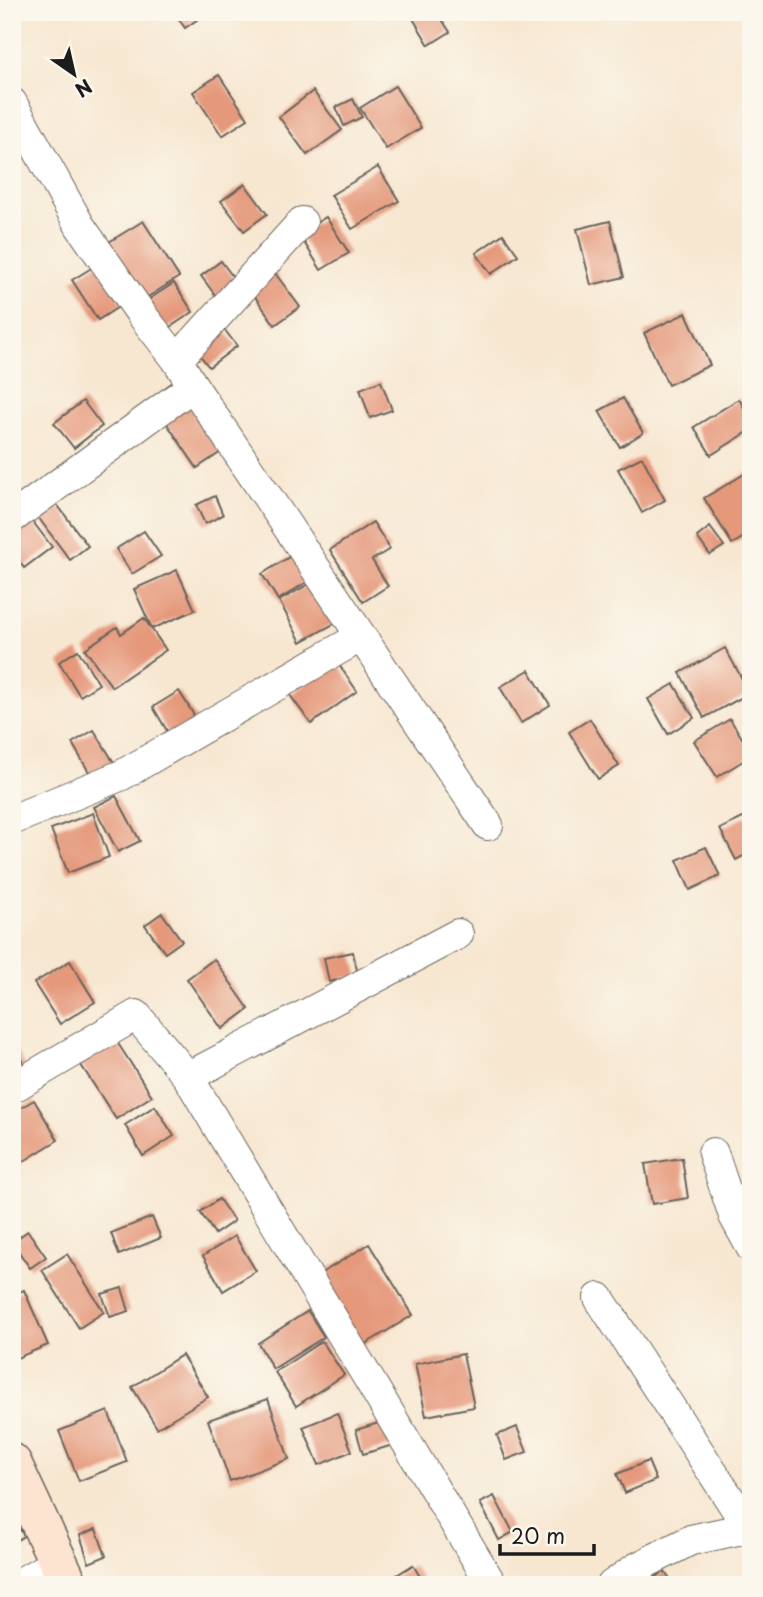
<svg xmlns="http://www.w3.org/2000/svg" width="763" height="1597" viewBox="0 0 763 1597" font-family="'Playpen Sans',sans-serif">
	<rect width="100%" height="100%" fill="#fbf7ec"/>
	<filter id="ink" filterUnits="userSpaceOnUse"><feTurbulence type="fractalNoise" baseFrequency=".0143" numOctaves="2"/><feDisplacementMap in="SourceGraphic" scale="14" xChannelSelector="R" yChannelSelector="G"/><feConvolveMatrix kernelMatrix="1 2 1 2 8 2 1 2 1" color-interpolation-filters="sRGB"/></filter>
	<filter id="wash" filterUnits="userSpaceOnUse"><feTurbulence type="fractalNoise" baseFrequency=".00686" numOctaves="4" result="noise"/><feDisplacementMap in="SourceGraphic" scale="28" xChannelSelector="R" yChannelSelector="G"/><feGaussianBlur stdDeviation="1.57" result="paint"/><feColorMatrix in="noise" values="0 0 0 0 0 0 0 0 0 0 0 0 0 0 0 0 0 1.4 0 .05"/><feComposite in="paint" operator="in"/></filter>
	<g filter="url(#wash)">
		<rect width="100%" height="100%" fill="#f7e7d1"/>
		<g id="blocks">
			<g fill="#e5987a">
				<path d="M174 12H208L185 28Z"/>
				<path d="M409 12H437L450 32 429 45Z"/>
				<path d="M219 75 248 119 222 136 193 92Z"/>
				<path d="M395 86 421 128 386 149 360 108Z"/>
				<path d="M313 91 342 130 307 155 279 117Z"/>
				<path d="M353 99 362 117 344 126 336 107Z"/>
				<path d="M378 167 399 201 352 229 331 195Z"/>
				<path d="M245 184 267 214 244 231 221 201Z"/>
				<path d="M326 217 349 253 321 270 299 234Z"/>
				<path d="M143 221 179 277 140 302 104 245Z"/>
				<path d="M610 221 624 277 591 285 577 229Z"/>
				<path d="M503 234 518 255 491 274 476 253Z"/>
				<path d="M221 261 236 281 216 296 201 276Z"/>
				<path d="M98 264 123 304 98 320 72 280Z"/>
				<path d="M275 273 300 307 275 325 251 291Z"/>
				<path d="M174 283 193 312 164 331 145 302Z"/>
				<path d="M686 313 710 365 668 385 644 333Z"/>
				<path d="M12 323 20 333 12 340Z"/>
				<path d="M224 329 237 346 209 367 196 350Z"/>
				<path d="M381 381 392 410 370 418 360 389Z"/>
				<path d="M623 398 643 433 620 447 599 411Z"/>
				<path d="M185 399 221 452 197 468 161 415Z"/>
				<path d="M739 399 751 419V430L711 455 694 427Z"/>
				<path d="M83 401 102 426 74 448 54 423Z"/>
				<path d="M642 457 665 500 642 513 618 469Z"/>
				<path d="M751 470V533L732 544 704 498Z"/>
				<path d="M50 495 88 546 70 560 32 509Z"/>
				<path d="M215 496 223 515 205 524 196 505Z"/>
				<path d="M24 510 52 547 24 568 12 552V519Z"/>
				<path d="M373 522 390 549 372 560 388 586 363 602 330 550Z"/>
				<path d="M710 527 724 546 710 555 697 537Z"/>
				<path d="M144 531 161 556 132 574 116 549Z"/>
				<path d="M294 554 310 580 278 600 262 574Z"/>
				<path d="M177 570 195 610 152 629 134 589Z"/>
				<path d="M318 579 341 620 301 642 279 601Z"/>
				<path d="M144 618 166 650 112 687 85 649 117 627 121 634Z"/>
				<path d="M725 648 750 693 704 718 680 673Z"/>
				<path d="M78 650 99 684 80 696 59 662Z"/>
				<path d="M337 662 357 691 311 724 290 695Z"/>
				<path d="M529 670 550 705 521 723 500 687Z"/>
				<path d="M674 684 694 718 668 734 648 699Z"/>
				<path d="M179 691 197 720 170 736 153 707Z"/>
				<path d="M590 719 619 766 598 779 569 732Z"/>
				<path d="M730 719 751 752V756L717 777 694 741Z"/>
				<path d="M94 730 116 766 93 779 72 743Z"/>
				<path d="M116 796 140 841 118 852 94 807Z"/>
				<path d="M93 813 109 857 68 873 51 829Z"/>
				<path d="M751 814V852L736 860 720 829Z"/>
				<path d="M706 847 720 876 690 890 677 860Z"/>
				<path d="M162 913 182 941 165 953 145 925Z"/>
				<path d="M353 952 358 975 329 982 324 958Z"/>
				<path d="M214 959 249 1009 222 1029 187 979Z"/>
				<path d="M70 961 95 1002 60 1024 34 983Z"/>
				<path d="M117 1042 152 1096 116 1119 81 1065Z"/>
				<path d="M12 1044 28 1069 12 1079Z"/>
				<path d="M34 1100 58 1140 16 1166 12 1161V1113Z"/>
				<path d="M155 1106 174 1136 143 1156 125 1125Z"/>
				<path d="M682 1158 688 1198 652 1204 645 1164Z"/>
				<path d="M219 1199 234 1221 215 1234 200 1212Z"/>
				<path d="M152 1217 161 1238 119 1255 111 1233Z"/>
				<path d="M28 1231 46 1257 30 1268 12 1242Z"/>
				<path d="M235 1236 256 1271 223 1291 203 1256Z"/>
				<path d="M369 1244 413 1315 359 1348 315 1277Z"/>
				<path d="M67 1254 104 1312 79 1328 42 1270Z"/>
				<path d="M122 1288 129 1311 110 1317 102 1294Z"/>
				<path d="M24 1290 48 1345 12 1360V1295Z"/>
				<path d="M308 1311 324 1337 273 1369 258 1343Z"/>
				<path d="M322 1341 344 1375 296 1406 275 1372Z"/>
				<path d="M463 1354 474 1407 426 1416 415 1364Z"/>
				<path d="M182 1355 208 1397 157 1428 132 1387Z"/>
				<path d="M268 1399 289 1459 230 1481 208 1420Z"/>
				<path d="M108 1411 127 1462 79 1481 59 1431Z"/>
				<path d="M337 1413 352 1451 319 1465 303 1427Z"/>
				<path d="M385 1421 393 1445 363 1454 356 1430Z"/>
				<path d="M517 1427 527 1452 506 1460 497 1435Z"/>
				<path d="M648 1461 656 1480 625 1493 617 1474Z"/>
				<path d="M494 1496 513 1532 499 1540 480 1503Z"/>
				<path d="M12 1518 24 1536 12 1543Z"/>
				<path d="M96 1529 106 1556 89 1563 80 1535Z"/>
				<path d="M413 1565 425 1585H381Z"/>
				<path d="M664 1571 675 1585H645Z"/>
			</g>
		</g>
	</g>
	<g filter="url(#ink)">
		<use href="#blocks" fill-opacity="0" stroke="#69635b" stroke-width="2"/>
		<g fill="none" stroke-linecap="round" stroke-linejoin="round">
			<defs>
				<g id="minor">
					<path d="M12 103 80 226 142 315 177 360 193 386 12 518"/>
					<path d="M177 360 302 222"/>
					<path d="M193 386 488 825"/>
					<path d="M12 820 122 775 360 637"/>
					<path d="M188 1077 458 934"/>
					<path d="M12 1088 136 1015 188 1077 492 1585"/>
					<path d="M713 1153 734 1216 751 1247"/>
					<path d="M599 1298 748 1527"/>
					<path d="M17 1585 58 1561"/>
					<path d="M612 1585 636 1568 691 1540 751 1527"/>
				</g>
				<path id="secondary" d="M12 1463 69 1585"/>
			</defs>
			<use href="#minor" stroke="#69635b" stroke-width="32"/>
			<use href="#secondary" stroke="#69635b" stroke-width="41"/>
			<use href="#minor" stroke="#fff" stroke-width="30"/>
			<use href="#secondary" stroke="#fde4d1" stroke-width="38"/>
		</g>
	</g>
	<rect width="763" height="1597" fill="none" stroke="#fbf7ec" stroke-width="42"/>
	<g transform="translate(74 74) rotate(146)" stroke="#fbf7ec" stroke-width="5" paint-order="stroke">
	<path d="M0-5L12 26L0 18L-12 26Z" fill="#1c1c1c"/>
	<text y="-10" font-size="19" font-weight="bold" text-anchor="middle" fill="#1c1c1c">N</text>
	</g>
	<path d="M500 1544v10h94v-10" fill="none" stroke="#1c1c1c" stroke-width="3.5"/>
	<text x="511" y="1544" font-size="21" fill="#1c1c1c" stroke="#fbf7ec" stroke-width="5" paint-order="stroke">20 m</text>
</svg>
